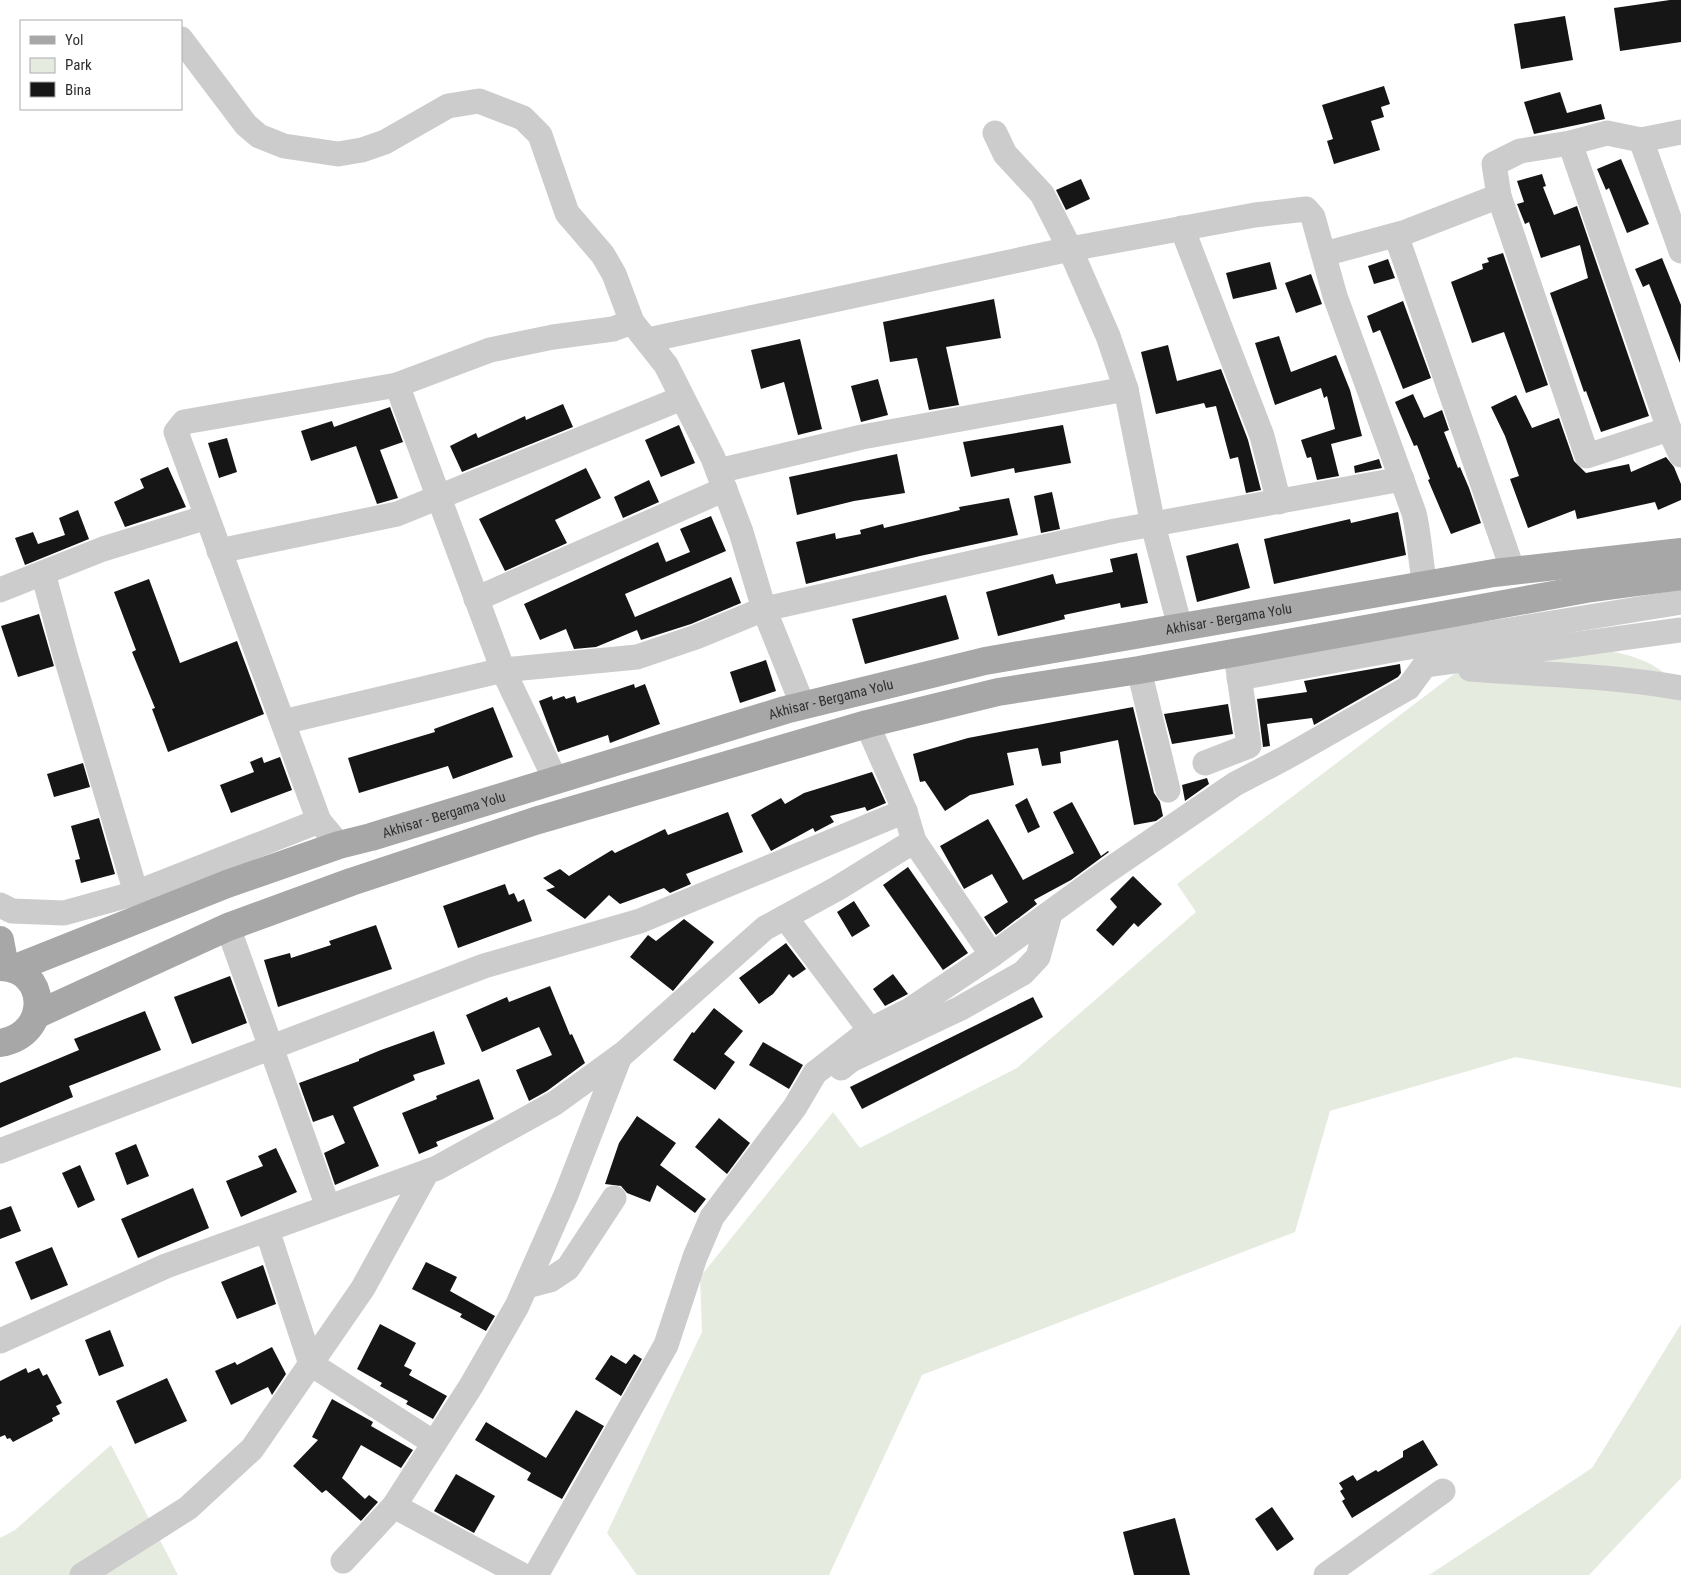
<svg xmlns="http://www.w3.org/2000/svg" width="1681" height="1575" viewBox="0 0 1681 1575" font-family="'Roboto Condensed',sans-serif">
	<rect width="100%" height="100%" fill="#fff"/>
	<g fill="#e5ebdf">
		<path d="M1583 648C1624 652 1652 657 1681 688V1088L1516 1057 1330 1111 1295 1232 922 1375 829 1575H637L607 1533 702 1332 700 1277 833 1112 860 1148 1017 1068 1196 912 1177 884 1466 665Z"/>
		<path d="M1681 1324V1478L1589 1575H1429L1592 1468Z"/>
		<path d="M111 1445 178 1575H0V1538L15 1530Z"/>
	</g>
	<g fill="#161616">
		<path d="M1670 0H1681V42L1620 51 1614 8Z"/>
		<path d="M1565 16 1573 60 1521 69 1514 24Z"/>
		<path d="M1384 86 1390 104 1381 107 1384 117 1371 121 1380 150 1334 164 1327 141 1333 139 1322 105Z"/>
		<path d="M1560 92 1567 113 1601 104 1605 119 1534 134 1524 102Z"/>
		<path d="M1621 159 1649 224 1627 233 1609 188 1606 190 1597 169Z"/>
		<path d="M1542 174 1546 186 1543 187 1554 215 1577 206 1649 416 1601 432 1586 391 1584 392 1550 293 1588 278 1580 245 1541 258 1529 222 1525 224 1517 204 1524 202 1517 181Z"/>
		<path d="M1081 179 1090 199 1066 210 1056 190Z"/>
		<path d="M1503 253 1548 385 1526 393 1504 332 1472 343 1451 282 1483 269 1482 264 1489 262 1487 258Z"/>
		<path d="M1662 258 1681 305 1680 363 1649 284 1643 287 1635 269Z"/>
		<path d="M1388 259 1395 278 1374 284 1368 266Z"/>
		<path d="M1270 262 1277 289 1233 299 1226 273Z"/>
		<path d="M1311 274 1322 304 1296 313 1285 283Z"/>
		<path d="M994 299 1001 338 946 347 959 405 929 410 917 358 890 362 883 322Z"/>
		<path d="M1403 301 1431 378 1403 389 1380 330 1373 333 1367 316Z"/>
		<path d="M1279 336 1291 372 1336 355 1350 390 1362 436 1331 444 1339 476 1317 480 1311 457 1307 458 1301 440 1335 429 1327 396 1324 398 1321 388 1275 405 1255 343Z"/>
		<path d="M800 339 822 429 798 435 784 382 761 389 751 350Z"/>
		<path d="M1168 345 1177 381 1221 369 1248 440 1261 490 1246 493 1238 457 1230 459 1216 406 1206 408 1204 403 1156 414 1141 352Z"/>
		<path d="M878 379 888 415 861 422 851 386Z"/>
		<path d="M1413 394 1424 418 1442 410 1449 430 1444 432 1458 468 1460 467 1469 488 1481 523 1451 534 1428 480 1430 479 1417 445 1414 446 1395 402Z"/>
		<path d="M1516 395 1532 428 1559 418 1574 461 1586 473 1629 464 1631 472 1666 457 1674 467 1681 484V500L1658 510 1655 502 1577 519 1575 510 1528 528 1510 479 1519 476 1505 436 1491 407Z"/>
		<path d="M563 404 573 427 462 472 450 446 476 433 478 438 525 416 526 420Z"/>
		<path d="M390 407 403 442 380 450 398 498 377 504 356 446 311 461 301 431 332 421 334 427Z"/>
		<path d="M679 425 695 463 661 477 645 440Z"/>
		<path d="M1063 425 1071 463 1015 473 1014 468 971 477 963 442Z"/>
		<path d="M227 438 237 472 219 478 208 443Z"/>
		<path d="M897 454 905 493 854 501 797 515 789 477Z"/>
		<path d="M1379 459 1382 468 1355 473 1354 466Z"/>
		<path d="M168 467 186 507 125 527 114 502 144 488 140 479Z"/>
		<path d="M586 468 601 498 555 520 567 543 505 571 479 519Z"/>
		<path d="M649 480 659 502 623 518 614 497Z"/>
		<path d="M1052 492 1060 529 1041 533 1034 496Z"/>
		<path d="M1009 498 1018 535 920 556 806 584 796 542 835 533 836 539 861 534 860 530 883 524 884 528 960 510 959 507Z"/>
		<path d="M78 510 89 539 25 565 15 538 33 532 38 544 65 535 59 518Z"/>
		<path d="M1398 512 1406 555 1274 584 1264 539 1350 519 1351 523Z"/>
		<path d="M711 516 726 551 625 594 635 617 731 577 741 603 691 624 641 640 637 630 596 647 574 649 566 629 540 640 524 604 658 542 666 562 690 552 680 529Z"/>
		<path d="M1238 543 1250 588 1197 602 1186 556Z"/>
		<path d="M1137 553 1148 603 1121 608 1120 603 1064 615 1065 619 998 636 986 592 1053 574 1056 584 1113 572 1110 559Z"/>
		<path d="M149 579 180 663 237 641 264 714 168 752 152 709 155 708 132 652 136 650 114 592Z"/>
		<path d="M946 595 959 639 865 664 852 619Z"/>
		<path d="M39 614 54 666 18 677 1 626Z"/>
		<path d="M766 660 776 691 740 703 730 672Z"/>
		<path d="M1400 664 1401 673 1398 677 1314 725 1312 718 1267 724 1270 746 1263 747 1257 699 1307 692 1304 681Z"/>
		<path d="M634 684 635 688 645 684 660 724 610 743 608 735 558 752 539 701 552 696 553 700 564 696 566 699 575 696 577 703Z"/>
		<path d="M1228 704 1233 734 1172 744 1164 714Z"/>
		<path d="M493 707 513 757 453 779 448 766 359 793 348 758 435 732 434 729Z"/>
		<path d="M1133 707 1154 793 1160 802 1163 816 1156 821 1134 825 1118 740 1060 752 1061 763 1042 766 1038 748 1007 753 1014 785 970 795 945 811 925 781 920 782 913 754 968 738Z"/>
		<path d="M262 757 264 763 280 757 292 790 231 813 220 785 254 772 250 762Z"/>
		<path d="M83 763 90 787 54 797 47 774Z"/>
		<path d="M872 772 886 803 867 811 865 807 830 816 834 822 815 832 813 828 771 851 751 815 781 798 785 804 804 793Z"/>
		<path d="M1207 778 1209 784 1185 801 1182 785Z"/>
		<path d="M1027 798 1040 827 1028 833 1015 805Z"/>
		<path d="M1072 802 1101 856 1108 851 1109 852 1071 880 1034 900 1037 904 996 935 984 917 1008 902 992 874 964 889 940 846 988 819 1023 880 1074 853 1053 812Z"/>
		<path d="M728 812 743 852 686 874 691 884 670 893 664 888 620 904 609 895 585 919 546 890 555 887 543 878 560 869 569 876 612 850 615 853 665 829 668 835Z"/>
		<path d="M99 818 115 874 81 883 75 860 80 859 71 826Z"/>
		<path d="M908 867 968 953 943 970 883 885Z"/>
		<path d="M1133 876 1162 904 1138 927 1134 923 1113 946 1096 930 1117 907 1110 899Z"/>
		<path d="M505 884 509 895 514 893 518 902 524 899 532 921 458 948 443 906Z"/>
		<path d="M854 901 870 926 852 937 837 912Z"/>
		<path d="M684 919 714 942 673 991 630 957 648 935 656 941Z"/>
		<path d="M376 925 392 969 278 1007 264 960 290 953 291 958 331 945 329 941Z"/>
		<path d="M786 943 806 969 793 978 789 974 773 994 759 1004 739 978Z"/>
		<path d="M893 974 908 994 885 1006 873 989Z"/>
		<path d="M230 976 247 1023 192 1044 174 997Z"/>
		<path d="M550 986 570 1035 572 1034 585 1063 547 1091 529 1101 516 1070 552 1055 539 1027 482 1052 466 1015 507 997 509 1002Z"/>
		<path d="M1033 997 1043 1017 862 1109 850 1087Z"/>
		<path d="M714 1008 743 1031 724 1054 735 1062 715 1090 673 1060 692 1032 694 1033Z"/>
		<path d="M145 1011 161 1050 69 1086 73 1097 0 1128V1083L79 1050 74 1039Z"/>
		<path d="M434 1031 445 1064 413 1075 415 1080 353 1107 379 1166 335 1185 324 1153 345 1143 333 1115 313 1122 299 1083 359 1061V1059L381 1050Z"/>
		<path d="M763 1042 803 1065 789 1089 749 1065Z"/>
		<path d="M479 1079 494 1119 436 1142 438 1146 419 1154 402 1113 437 1099 436 1096Z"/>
		<path d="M637 1116 676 1143 660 1165 706 1199 695 1213 657 1185 650 1202 627 1193 621 1186 605 1184 619 1143Z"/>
		<path d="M719 1118 750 1143 727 1174 695 1147Z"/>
		<path d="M136 1144 149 1176 127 1185 115 1153Z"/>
		<path d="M276 1148 297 1192 241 1217 226 1181 263 1166 258 1156Z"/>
		<path d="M80 1165 95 1200 78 1208 62 1173Z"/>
		<path d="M193 1188 209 1228 138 1258 121 1219Z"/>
		<path d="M11 1206 21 1231 0 1239V1210Z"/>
		<path d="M52 1247 68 1285 31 1300 15 1262Z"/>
		<path d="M426 1262 457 1277 450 1291 495 1316 486 1331 460 1317 462 1314 412 1289Z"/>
		<path d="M263 1265 276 1304 237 1319 221 1282Z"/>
		<path d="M380 1324 416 1343 404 1366 412 1370 409 1375 447 1396 433 1419 406 1404 408 1401 380 1386 382 1383 357 1369Z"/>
		<path d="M110 1330 124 1366 99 1376 85 1340Z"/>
		<path d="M272 1347 286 1374 272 1395 268 1387 231 1405 215 1371 235 1362 237 1365Z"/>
		<path d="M634 1354 642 1359 621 1396 595 1379 611 1355 626 1364Z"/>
		<path d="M26 1368 28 1373 39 1368 43 1376 47 1374 62 1403 56 1406 60 1414 52 1418 53 1421 13 1442 10 1438 7 1439 5 1435 0 1437V1381Z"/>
		<path d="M167 1378 187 1421 135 1444 116 1401Z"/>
		<path d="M332 1399 373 1422 371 1426 413 1450 401 1468 361 1445 342 1478 365 1499 369 1495 378 1502 361 1521 326 1490 322 1493 293 1466 318 1440 312 1437Z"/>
		<path d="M576 1410 604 1426 562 1499 527 1480 531 1473 475 1440 486 1422 546 1458Z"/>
		<path d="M1423 1440 1438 1465 1352 1518 1342 1501 1345 1499 1340 1491 1343 1489 1339 1483 1353 1475 1357 1481 1376 1470 1378 1472 1403 1457V1451Z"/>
		<path d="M456 1474 495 1496 474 1533 434 1511Z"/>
		<path d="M1272 1507 1294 1539 1277 1551 1255 1519Z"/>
		<path d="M1175 1518 1190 1575H1134L1123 1532Z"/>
	</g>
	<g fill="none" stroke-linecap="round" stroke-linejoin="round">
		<g stroke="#ccc" stroke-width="25">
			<path d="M181 39 246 125 259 136 284 146 338 154 362 150 385 142 448 106 479 101 523 118 540 135 567 213 603 255 614 274 632 322 666 365 713 458 741 532 764 609 803 706"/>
			<path d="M995 133 1005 154 1042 194 1070 249 1108 336 1126 389 1153 525 1180 627"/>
			<path d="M1641 140 1681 251"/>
			<path d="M1570 143 1669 429 1681 455"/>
			<path d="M1182 228 1262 436 1279 502"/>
			<path d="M1396 235 1513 571"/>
			<path d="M1324 254 1406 232 1499 196"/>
			<path d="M648 340 1070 249 1255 215 1306 209 1313 217 1335 296 1414 513C1420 537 1420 561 1425 585"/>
			<path d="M397 385 503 670 555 779"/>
			<path d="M1669 429 1587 456 1499 196 1494 164 1520 151 1570 143 1607 133 1641 140 1681 132"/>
			<path d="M718 471 862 437 1126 389"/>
			<path d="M219 551 397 514 682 398"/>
			<path d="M43 573 65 654 136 893"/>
			<path d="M0 590 103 549 207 517"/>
			<path d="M476 599 725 489"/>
			<path d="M1425 665 1681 630"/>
			<path d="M1470 669C1541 675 1611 675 1681 688"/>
			<path d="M1139 670 1168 790"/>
			<path d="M1239 678 1442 641 1681 602"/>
			<path d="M283 722 503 670 637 657 696 637 764 609 1115 531 1402 479"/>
			<path d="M1205 763 1249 746 1237 661"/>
			<path d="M339 845 319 821 176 432 184 422 397 385 490 350 553 337 613 329 632 322"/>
			<path d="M0 905 12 911 64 913 136 893 319 821"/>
			<path d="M785 917 870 1030"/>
			<path d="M228 927 328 1207"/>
			<path d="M992 955 1106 872 1235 784 1285 758 1408 688 1465 610"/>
			<path d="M841 1068 851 1060 961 1008 1023 973 1038 957 1050 914"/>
			<path d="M0 1151 484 966 640 921 905 811"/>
			<path d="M267 1230 311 1364 434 1443"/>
			<path d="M527 1286 550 1280 568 1268 614 1198"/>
			<path d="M0 1341 166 1266 437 1168 555 1103 624 1053 765 928 838 888 914 841"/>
			<path d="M394 1506 522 1575"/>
			<path d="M343 1561 394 1506 471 1386 517 1306 566 1195 620 1056"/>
			<path d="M82 1575 188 1508 252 1449 363 1288 427 1172"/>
			<path d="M536 1575 666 1345 695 1257 712 1217 795 1107 815 1073 870 1030 910 1010 992 955 914 841 905 811 867 724"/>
			<path d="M1326 1575 1443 1491"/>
		</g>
		<g stroke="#a7a7a7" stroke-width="28">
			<path d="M0 940 5 967"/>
			<path d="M0 967C47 967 53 1034 0 1043"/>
			<path id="s1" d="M13 969 227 884 339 845 371 837 785 710 985 661 1494 573 1681 552"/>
			<path d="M36 1015 228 927 351 882 535 821 867 724 998 692 1139 670 1586 589 1681 576"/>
		</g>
	</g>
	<g text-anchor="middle" stroke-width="5" stroke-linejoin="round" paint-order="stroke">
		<g font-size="14" fill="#2f2f2f" stroke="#fff">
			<text dy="5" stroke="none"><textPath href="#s1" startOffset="1268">Akhisar - Bergama Yolu</textPath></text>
			<text dy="5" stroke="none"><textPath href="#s1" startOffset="862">Akhisar - Bergama Yolu</textPath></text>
			<text dy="5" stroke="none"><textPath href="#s1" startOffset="458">Akhisar - Bergama Yolu</textPath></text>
		</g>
	</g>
	<rect x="20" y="20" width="162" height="90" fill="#ffffff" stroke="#acacac"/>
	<rect x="30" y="36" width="25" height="8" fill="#a7a7a7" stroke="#acacac"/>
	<text x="65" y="45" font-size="15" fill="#2f2f2f">Yol</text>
	<rect x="30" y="58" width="25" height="15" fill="#e5ebdf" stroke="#acacac"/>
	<text x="65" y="70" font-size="15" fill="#2f2f2f">Park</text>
	<rect x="30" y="82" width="25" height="15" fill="#161616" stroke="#acacac"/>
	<text x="65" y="95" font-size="15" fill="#2f2f2f">Bina</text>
</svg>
